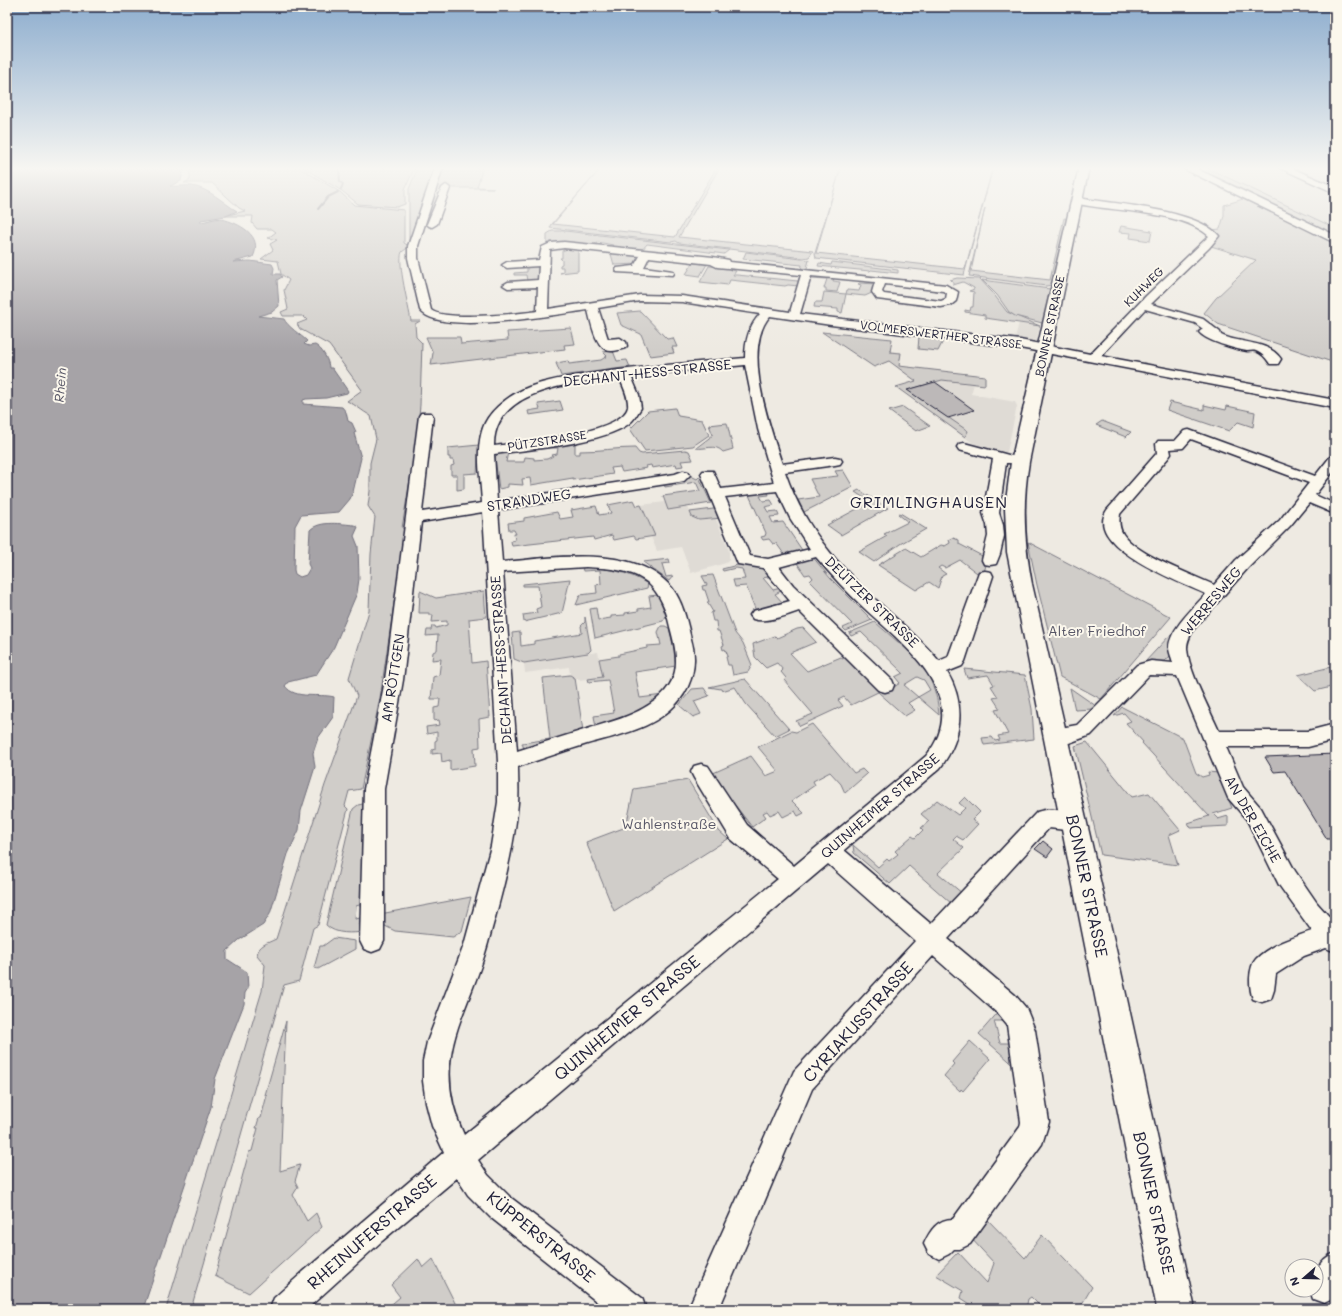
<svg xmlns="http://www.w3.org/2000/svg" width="1342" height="1316" viewBox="0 0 1342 1316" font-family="Mali,sans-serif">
	<rect width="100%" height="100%" fill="#eeeae2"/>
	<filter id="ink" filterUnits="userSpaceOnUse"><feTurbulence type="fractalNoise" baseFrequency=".025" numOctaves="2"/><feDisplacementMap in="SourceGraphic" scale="8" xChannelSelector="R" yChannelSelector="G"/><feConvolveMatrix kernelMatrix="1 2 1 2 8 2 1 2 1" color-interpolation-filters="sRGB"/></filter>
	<g filter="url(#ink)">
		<g fill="#dfdbd5">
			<path d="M1205 167H1335V228Z"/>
			<path d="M1019 323 1040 326 1036 342 1015 338Z"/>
			<path d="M942 380 974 384 971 394 1015 402 1017 406 1007 452 1001 453 977 446 896 387Z"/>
			<path d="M665 502 668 510 688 507 692 517 699 520 716 519 729 550V560L726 563 691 573 681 547 657 551 651 537 654 536 641 505Z"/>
			<path d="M598 652 603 677 579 680 570 675 569 667 525 673 524 663Z"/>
		</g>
		<g fill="#d0cdc9" stroke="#797882" fill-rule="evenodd">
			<path d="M190 167H298L340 192 354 205 404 210V243L409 246C407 249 404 250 402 252 397 262 409 308 411 321H420L415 324 416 337 422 343 420 405 417 437 402 528 405 529 380 698 361 789 349 791 345 806 348 809 318 925 313 928 299 981 284 985 191 1309H166L262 991 265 965 257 955C258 945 268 943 276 939L325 785 357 696 349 678 369 611 371 554 375 517 368 506 370 491V463L376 439 371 416C362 411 356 405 347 401L362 390 329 345 300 329 297 324 307 320 303 316H283L281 312 288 309 284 290 289 280 281 274 278 261 261 259 273 250 270 244 277 240 268 238 276 232 272 229H257L252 223 253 216H224L245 211 239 208 212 183H184L190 180Z"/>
			<path d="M302 167H415L405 189V204L397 207 358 204 342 191Z"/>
			<path d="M418 167H437L411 242 409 243V189Z"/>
			<path d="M442 167H483L477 187 494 188H444L428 225 424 226Z"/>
			<path d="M602 167 553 224 675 237 717 167H720L679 237 813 251 809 257 804 258 679 243 676 241 671 242 550 228 552 224Z"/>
			<path d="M841 167 816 253 965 269 993 167 964 275 816 258 815 253Z"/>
			<path d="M1189 167H1205L1335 228V237Z"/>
			<path d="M1243 199 1335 243V363L1218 324 1204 313 1216 298 1256 260 1211 246 1218 238 1217 235 1212 230 1220 229 1224 216V205Z"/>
			<path d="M985 208 971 271 1050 280 1064 218 1069 219 1052 285 1046 286 969 276Z"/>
			<path d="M1121 226 1152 231 1150 241 1130 238 1131 233 1119 232Z"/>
			<path d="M552 231H565L729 250 724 254 647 244 642 250 611 249 613 245 598 242 591 247 554 243 550 245 547 244V234Z"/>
			<path d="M567 249 578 250V271L560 273 563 272V267H560V265L562 264V260L560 258H562V251Z"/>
			<path d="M614 252 643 255 637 264 614 265 611 254Z"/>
			<path d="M746 252 809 260 806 272 801 271 802 265 743 259Z"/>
			<path d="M832 262 898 270V273L871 270 870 271 818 266 819 263 831 265Z"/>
			<path d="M693 263 707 264 700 276 686 274Z"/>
			<path d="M538 264 539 282 527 281 526 275H514V273L527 272V266Z"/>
			<path d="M709 266 730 268V270L736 271 733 275H737L798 281 800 276H803L799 286 788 285 785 286 730 280 728 285 700 282Z"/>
			<path d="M815 276 834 278 833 281 840 282 837 292 826 291V288H824L827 279 810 278Z"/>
			<path d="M957 278 980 279 992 292 1007 312 1040 326 985 318V315L965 312V310L970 311 971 307H973L974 292 969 291 974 289V288L963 282 953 285V281L950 280Z"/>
			<path d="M982 280 1050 289 1053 292 1046 324 1015 316 1009 312 997 295Z"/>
			<path d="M859 283 876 284 874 292 865 296 846 294 842 313 838 312V309L814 307 815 302H822L824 292 846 294 847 290 859 291 861 285 858 284Z"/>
			<path d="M640 311 667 339 673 338 677 347H672L674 353 650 356 641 334 621 325 617 313Z"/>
			<path d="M571 328 575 344 564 345 565 349 431 365 433 353 426 337H460L461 344 508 340 507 332Z"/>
			<path d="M822 332 892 339 890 352 901 353 899 366 985 376V385L942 380 908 390 968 431 965 437 896 387 916 381 889 361 874 367Z"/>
			<path d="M919 336 944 339 938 351 918 349Z"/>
			<path d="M613 351 617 361 627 360 630 367 561 376 556 363 568 361 569 364 601 360 607 356 603 352Z"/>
			<path d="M560 401 563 410 529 415 528 411 540 409 538 404Z"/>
			<path d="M1170 402 1204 410V405L1226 410 1227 406 1255 412 1253 427 1238 422 1229 431 1167 410Z"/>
			<path d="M903 407 930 426 916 431 889 411Z"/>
			<path d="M675 408 678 416 702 420 709 435 693 446 645 451 630 429 648 411Z"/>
			<path d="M1102 421 1131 432 1126 437 1096 425Z"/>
			<path d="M727 423 733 449 723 452C715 443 705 450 696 448L713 435 709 425Z"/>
			<path d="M575 441V454H580V451C600 451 615 448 635 448L639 453 642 454 685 450 689 451 693 460 681 461 683 466 677 467 676 464 652 468 651 465 646 466 647 468 622 472 620 467 611 468 613 474 573 480V478L531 485 530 478 522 479 523 485 508 484V487L499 489 495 457 500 452H508L506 462H524L525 457 534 458V460L547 459 553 456 552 455 557 454 558 448H544V445Z"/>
			<path d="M479 445 477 473 464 474V489L457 490V475H451V466L454 465 453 460H450V457H448V448Z"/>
			<path d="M843 470 853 487 804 512 798 500 819 497 810 479 838 476 835 471Z"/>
			<path d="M689 475 697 479 699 477 711 503 668 510 663 496 700 491 696 482 665 487 663 483Z"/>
			<path d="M767 490 769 495 760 496 763 501 771 500 774 505 765 507 768 512 777 511 779 516 770 517 773 523 783 522 804 553 792 556 789 552 784 554 776 543 773 544 769 539 763 540 761 537 765 536 766 533 749 495 740 496 738 493Z"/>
			<path d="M859 490 888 508 841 535 827 525 870 502 855 492Z"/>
			<path d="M634 500 637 506 641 505 655 536 636 539 634 536 614 540 612 535 594 540 593 537 512 546 511 541 515 540 514 534H516L514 530H509L508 523 524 521V518L557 512 560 519 573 517 571 510 596 506 599 515 611 513 608 505Z"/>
			<path d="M721 508 723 518 699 520 692 517 690 512Z"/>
			<path d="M900 513 926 529 900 544 874 562 859 552 887 536 884 534 908 522 898 514Z"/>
			<path d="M953 538 959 540V544L988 559 983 575 977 573 960 560 945 568 941 566 938 568 946 574 942 576 938 588 929 582 916 590 878 565 906 548 921 557 941 545 945 546 950 543 949 540Z"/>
			<path d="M1028 542 1171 617 1101 699 1060 677 1037 585Z"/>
			<path d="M812 556 830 578 872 620 846 631 843 628 852 624 810 581 813 578 810 574 805 575 795 560Z"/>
			<path d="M669 559 670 563 662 564 666 577 673 576 669 581 643 562Z"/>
			<path d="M745 563 765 566 772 576 763 578 773 590 781 588 783 590 775 594 783 603 792 599V602L756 611 746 586 735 587 733 580 745 579 742 569 736 568 723 571 722 569Z"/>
			<path d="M582 567C606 568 627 571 648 584L647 588 576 605 580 595 597 593 596 585 601 584 600 570 583 571Z"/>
			<path d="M713 575 735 633 743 643 752 665 748 672 733 675 731 665H728L726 657 728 656 725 649 723 650 722 646 724 645 719 631H717L716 621H713L711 613 713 612 707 602H709L705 590H703L702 586 707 585 702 576Z"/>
			<path d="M570 579 562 613 524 622 523 615 537 613 536 609 541 607 538 586H523V584Z"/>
			<path d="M420 591 436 598 484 591 486 617 469 619 472 663 486 661 490 717 479 719 480 747 474 748 475 766 450 770V760L442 762 441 753 432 754V750L435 749V741L437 740V732L427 734 426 727 440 725 439 720 434 721V708L439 707 440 699H431L433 677 439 675 441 659 432 660 433 652 437 650 438 635 426 636 427 630H431L432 626H435L436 628 447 625V621L432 622 433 615H429V613H419Z"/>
			<path d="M658 595 666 616 663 621 595 638 590 609 596 608 598 620 611 618V616L625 615V613L638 611V609L651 607 649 596Z"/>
			<path d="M585 617 591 650 588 653 524 663 514 659 512 633 520 632 521 646 534 644V641L582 633 581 626 585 622Z"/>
			<path d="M875 622C908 652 936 667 939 715L918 697 908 703 915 710 905 716 878 692 851 705 844 697 838 700 843 706 800 726 796 721 813 714 784 680 786 678 781 672 783 670 777 663 766 668 755 657 753 644 775 636 777 638 797 629 803 628 816 642 790 653 807 671 841 657 842 659 847 657 891 689 900 683 895 677 903 673 861 632 851 636 849 633ZM917 677 924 680 930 690 918 697 904 685Z"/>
			<path d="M661 626H665L669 628 675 652 676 666 635 672 640 698 663 695 639 711 596 728 594 716 614 713 608 680 589 682 588 679 603 677 599 659 619 656V654L647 648V646L661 645 658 632Z"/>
			<path d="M1170 635 1173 636C1173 641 1174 647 1172 652 1169 663 1153 666 1144 663Z"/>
			<path d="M1335 666V686L1315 691 1298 675Z"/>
			<path d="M964 669 1025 675 1032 709 1034 739 984 745 982 738 992 737 995 741 1000 740 998 736 1008 734 995 710 1000 709 993 698 998 697 991 686 994 685 988 675 967 678Z"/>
			<path d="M570 675 575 678 583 731 527 750 524 749 522 743 550 739 543 678Z"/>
			<path d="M745 679 789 729 775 736 746 704 735 687 722 691 721 689 709 687Z"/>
			<path d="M704 688 709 696 694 701 701 714 693 717 679 705 692 689Z"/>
			<path d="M1070 688 1096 706 1093 709 1075 710Z"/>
			<path d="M1122 707 1183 738 1196 773 1202 777 1209 775 1208 772 1218 773 1232 808 1213 814 1218 819 1228 816V826L1191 828 1188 823 1209 816 1142 743 1143 742 1126 723 1131 721 1124 713 1114 716Z"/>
			<path d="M812 724 854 773 862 769 867 774 845 793 841 784 830 772 813 781 815 785 792 801 804 813 798 816 795 811 783 817 779 811 770 815 767 811 763 813 766 817 752 827 711 774 751 756 766 776 778 771 758 747 791 731 796 732Z"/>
			<path d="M1087 742 1132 797 1149 793 1180 830 1169 835 1178 865 1101 855 1075 746Z"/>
			<path d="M688 780 719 831 728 839 614 911 586 842 626 827 634 789Z"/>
			<path d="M965 797 980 812 972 820 978 824 963 840 956 836 953 839 964 848 938 873 963 894 952 904 909 866 890 884 854 853 853 845 878 867 887 859 889 861 898 854 895 851 912 836 915 838 923 830 921 828 929 821 921 814 937 800 958 815 965 808 959 803Z"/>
			<path d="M367 803 366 903 356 906 355 919 366 917 365 932C352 933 336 935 326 925L353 809 358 805Z"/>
			<path d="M471 897 462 931 453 937 395 931 385 926 380 914Z"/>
			<path d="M334 938 355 941V949L318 969 314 968 320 946H323Z"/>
			<path d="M1001 1009 1005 1021H994L1000 1043H1012L1018 1069 979 1034Z"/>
			<path d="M286 1021 280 1171 300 1165 295 1181 298 1187 293 1195 307 1221 316 1213 322 1227 249 1293 215 1276 249 1152 252 1151 258 1128H256L259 1118H261L267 1095H265Z"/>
			<path d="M970 1041 990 1059 963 1091 961 1089 960 1091 944 1076 954 1064 952 1062Z"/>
			<path d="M984 1216 1025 1258 1042 1235 1092 1287 1079 1309H1043L1031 1297 1028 1299 1026 1309H978L961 1298 963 1291 936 1275 958 1252 987 1283 994 1263 969 1236Z"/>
			<path d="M418 1259 423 1268 433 1259 458 1309H386L400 1297 391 1285Z"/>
		</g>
		<path fill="#a6a3a7" stroke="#716f7c" d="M7 167H184L181 181 170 186C177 187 185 185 192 186 210 189 222 202 237 211L226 216 201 220 200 222C206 222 216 217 222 219 238 223 264 235 253 257L233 262 250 261 272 264 274 268 273 274H280L282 277 277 280 279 306 272 312 258 316 284 319C287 326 301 335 307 341L304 344 309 346 315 345C322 348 329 361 329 368H332L348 391 347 393 326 398 306 399 303 400V404L342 407 346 412 348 421 352 423 356 432 354 433 361 458 353 492 350 499 339 512 301 515 295 526 294 570 295 574 300 577 306 575 310 568 308 564 310 530C320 520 342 524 354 525L358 527 354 536 358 546 359 579 357 593 334 647 316 675 288 682 285 686C295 700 319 693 334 697L333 717 318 738 313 753 315 767 301 811 299 830 288 854 270 914 263 925 239 940 227 951V959L247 972 248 988 245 993 244 1004 215 1079 211 1107 143 1309H7Z"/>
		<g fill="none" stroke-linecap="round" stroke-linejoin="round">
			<g stroke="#716f7c" stroke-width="2">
				<path d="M339 167 340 182 343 184 341 189"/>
				<path d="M318 209 328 197 338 192"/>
			</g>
		</g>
		<g fill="#bcb8b8" stroke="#22223b">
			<path d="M935 382 974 410 948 418 907 390Z"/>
			<path d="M1335 754V839H1327L1285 771 1274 772 1265 757Z"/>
			<path d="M1043 841 1053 849 1047 857 1035 849Z"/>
		</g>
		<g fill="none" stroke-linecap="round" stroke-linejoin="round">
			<defs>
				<g id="minor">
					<path d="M435 167H443L418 246V258L431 310C443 321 519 314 537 311L538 287 508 288 503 285 508 282 538 280 539 266 507 268 502 265 507 262 539 260 542 247 551 243 564 242 713 257 729 260 730 262 946 285 958 292 956 301 951 305 941 307 877 299 872 292 875 282 811 276 800 314 1020 340 1090 354 1146 296 1209 236C1181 210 1111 212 1074 203V199L1077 198C1110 203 1199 210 1219 236L1209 248 1151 304 1203 319 1220 332 1221 335C1240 344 1268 340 1281 359L1278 364H1270C1267 359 1262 353 1256 351 1253 350 1250 351 1247 351 1235 349 1206 341 1199 332L1203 329 1195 323 1145 309 1101 356 1335 400V408L1020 348 831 325 770 316C741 349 770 426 782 464L835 457 840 458 842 461 840 464 835 465 785 472C804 526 834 562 876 600 897 620 920 638 939 661L948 657 979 572 985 571 991 572 993 576 965 661 962 666 947 672C966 704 963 738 940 768L844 850 931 924 1037 812C1050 807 1068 811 1082 816L1085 822 1082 828 1074 831 1049 828 948 939 1015 995 1026 1008 1035 1030 1049 1122 1042 1144 970 1244 960 1249H954L949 1254 939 1259 929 1254 924 1244C930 1231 937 1219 953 1219L1020 1127 1021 1122 1007 1025 997 1013 933 956 812 1089 719 1309H688L794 1071 915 941 828 864 478 1160 488 1175 510 1197 642 1298 646 1309H606L490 1217 468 1195 457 1178 382 1241 307 1309H270L274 1298 303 1272 444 1152 432 1126 426 1103 423 1081V1061L427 1042 464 945 491 846 498 802V762L483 512 421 522 403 680 384 789V941L380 949 372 952 364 949 360 941 364 789 385 680 419 416 421 413H431L433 416 422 512 482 503C481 478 474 446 485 423 493 407 513 393 529 387 553 378 578 376 603 372 650 366 698 362 745 358 745 342 748 327 760 314L682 302 640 301 598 308 608 339 620 338 626 342 627 346 625 348C621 349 616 351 612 351 596 352 591 322 588 310 557 314 439 337 420 310L408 258V246ZM564 248 640 256 634 266 617 268 616 270 617 272 673 275 674 273 673 271 644 267 649 257 711 264 717 267 801 275 790 312 682 296 640 295 548 309 550 250ZM885 284 943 291 947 293 946 299 941 301 884 294 882 292ZM745 365 758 429 774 483 721 489 713 471H703L701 474 738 564 763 568 790 601 753 611 750 615 753 619C767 623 785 616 799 611L878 690 885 692 892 690 894 685 892 680 793 585 779 567 816 557C831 575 847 592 864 608 904 645 974 697 926 756L794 866 747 825 708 766 701 764 694 766 691 772 694 778 731 839 778 879 464 1135C428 1056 468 1017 488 943 501 897 514 851 518 803 519 791 518 779 518 767 541 759 564 751 587 744 616 736 647 730 670 710 691 692 699 665 691 639 687 622 683 602 672 588 635 543 553 558 502 562L498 510 679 482 684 481 690 475 688 472 683 471 675 474 497 501 494 454C525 450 610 443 632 421 635 418 638 412 641 408L639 395 631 376ZM619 377C623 386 629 397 628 407 622 434 518 443 494 446 493 387 578 383 619 377ZM777 491 790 518 810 549 768 559 750 556 725 497ZM586 567C606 568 630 569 647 582 661 595 666 609 670 627 678 656 682 679 656 700 634 717 609 722 584 730 561 737 539 744 517 751L503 572Z"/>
					<path d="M1278 167H1289L1335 187V193Z"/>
					<path d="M446 185 450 188 437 224 432 227 429 226 427 224 442 188Z"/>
					<path d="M1189 430 1315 476 1330 457 1335 456V469L1315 495 1335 504V514L1309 503 1290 526 1248 568 1193 630C1190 636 1187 641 1187 648 1188 670 1210 710 1219 731H1308L1335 724V740L1308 747H1226L1243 787 1261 808 1295 871 1317 903 1335 923V952L1326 948 1304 956 1276 974 1274 990 1271 999 1262 1002 1253 999C1249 989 1248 968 1256 959 1269 945 1294 937 1312 931L1279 885 1247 820 1228 798 1177 676 1149 675 1091 735 1069 743H1056L1049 740 1046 735 1049 730 1077 725 1137 665 1151 661 1173 663C1172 658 1169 652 1169 648 1169 630 1194 607 1206 594 1184 584 1082 546 1107 510L1157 453 1156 444 1158 441H1175L1184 431ZM1191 439 1309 483 1280 520 1236 560 1214 585C1191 574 1137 555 1123 534 1119 528 1119 521 1120 514L1169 457 1171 454 1170 449 1183 448Z"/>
					<path d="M964 443 1016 457 1018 460 1016 463H1006L999 513 1003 525 1004 536 1000 554 996 564 990 565 984 564 982 560 988 536 987 525 983 513 993 459 959 450 957 447 959 444Z"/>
					<path d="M1335 1253V1298L1324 1303 1313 1299 1310 1290H1316C1316 1272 1316 1261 1335 1253Z"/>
				</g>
				<g id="major">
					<path d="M1079 167H1089L1029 462C1022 504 1024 542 1032 584L1120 967 1195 1309H1157L1007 552 1005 509 1011 462Z"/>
					<path d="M1180 167H1193L1335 235V243Z"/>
				</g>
			</defs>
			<use href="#minor" stroke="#22223b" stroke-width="3"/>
			<use href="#major" stroke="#22223b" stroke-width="3"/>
			<use href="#minor" fill="#fbf7ec" fill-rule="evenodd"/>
			<use href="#major" fill="#fbf7ec" fill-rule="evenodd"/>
		</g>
	</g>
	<linearGradient id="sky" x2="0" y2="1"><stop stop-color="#8dadce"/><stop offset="0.48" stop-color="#f7f6f2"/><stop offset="1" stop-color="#f7f6f2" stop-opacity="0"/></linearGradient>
	<rect width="1342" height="351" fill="url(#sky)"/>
	<g text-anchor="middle" stroke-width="4" stroke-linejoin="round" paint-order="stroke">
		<g font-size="12" fill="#22223b" stroke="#fbf7ec">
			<text transform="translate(1144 287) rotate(-45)" y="4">KUHWEG</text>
			<text transform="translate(1050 326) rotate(-78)" y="4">BONNER STRASSE</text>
			<text transform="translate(941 335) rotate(7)" y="4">VOLMERSWERTHER STRASSE</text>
			<text transform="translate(547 441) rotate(-9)" y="4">PÜTZSTRASSE</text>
		</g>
		<g font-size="13" font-style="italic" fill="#575666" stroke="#fbf7ec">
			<text transform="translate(60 385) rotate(-85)" y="5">Rhein</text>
		</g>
		<g font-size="14" fill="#22223b" stroke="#fbf7ec">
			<text transform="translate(647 373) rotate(-6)" y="5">DECHANT-HESS-STRASSE</text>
			<text transform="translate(529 500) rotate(-9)" y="5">STRANDWEG</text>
			<text transform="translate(1211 601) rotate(-50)" y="5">WERRESWEG</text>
			<text transform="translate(872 602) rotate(44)" y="5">DEUTZER STRASSE</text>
			<text transform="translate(501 660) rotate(-94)" y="5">DECHANT-HESS-STRASSE</text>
			<text transform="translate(393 678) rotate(-81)" y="5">AM RÖTTGEN</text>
			<text transform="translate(880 806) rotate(-41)" y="5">QUINHEIMER STRASSE</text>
			<text transform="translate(1253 819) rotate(60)" y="5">AN DER EICHE</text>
		</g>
		<g font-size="14" fill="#565566" stroke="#fbf7ec">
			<text x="1097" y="636">Alter Friedhof</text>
			<text x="669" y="829">Wahlenstraße</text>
		</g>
		<g font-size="16" letter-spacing="1" fill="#22223b" stroke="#fbf7ec">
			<text x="929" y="508">GRIMLINGHAUSEN</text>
		</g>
		<g font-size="17" fill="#22223b" stroke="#fbf7ec">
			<text transform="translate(1087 886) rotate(78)" y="6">BONNER STRASSE</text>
			<text transform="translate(627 1018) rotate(-40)" y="6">QUINHEIMER STRASSE</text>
			<text transform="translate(858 1022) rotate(-48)" y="6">CYRIAKUSSTRASSE</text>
			<text transform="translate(1154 1203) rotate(78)" y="6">BONNER STRASSE</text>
			<text transform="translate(372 1232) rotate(-41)" y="6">RHEINUFERSTRASSE</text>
			<text transform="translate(541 1237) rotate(39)" y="6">KÜPPERSTRASSE</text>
		</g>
	</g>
	<rect width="1342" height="1316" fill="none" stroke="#fbf7ec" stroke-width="24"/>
	<rect x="12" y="12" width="1318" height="1292" fill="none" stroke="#22223b" stroke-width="1.5" filter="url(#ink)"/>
	<g transform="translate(1304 1278) rotate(250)"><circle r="19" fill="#fbf7ec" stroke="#a4a2a5"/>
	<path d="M0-3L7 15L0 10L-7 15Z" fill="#22223b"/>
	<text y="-6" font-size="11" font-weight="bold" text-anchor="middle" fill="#22223b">N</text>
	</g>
</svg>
